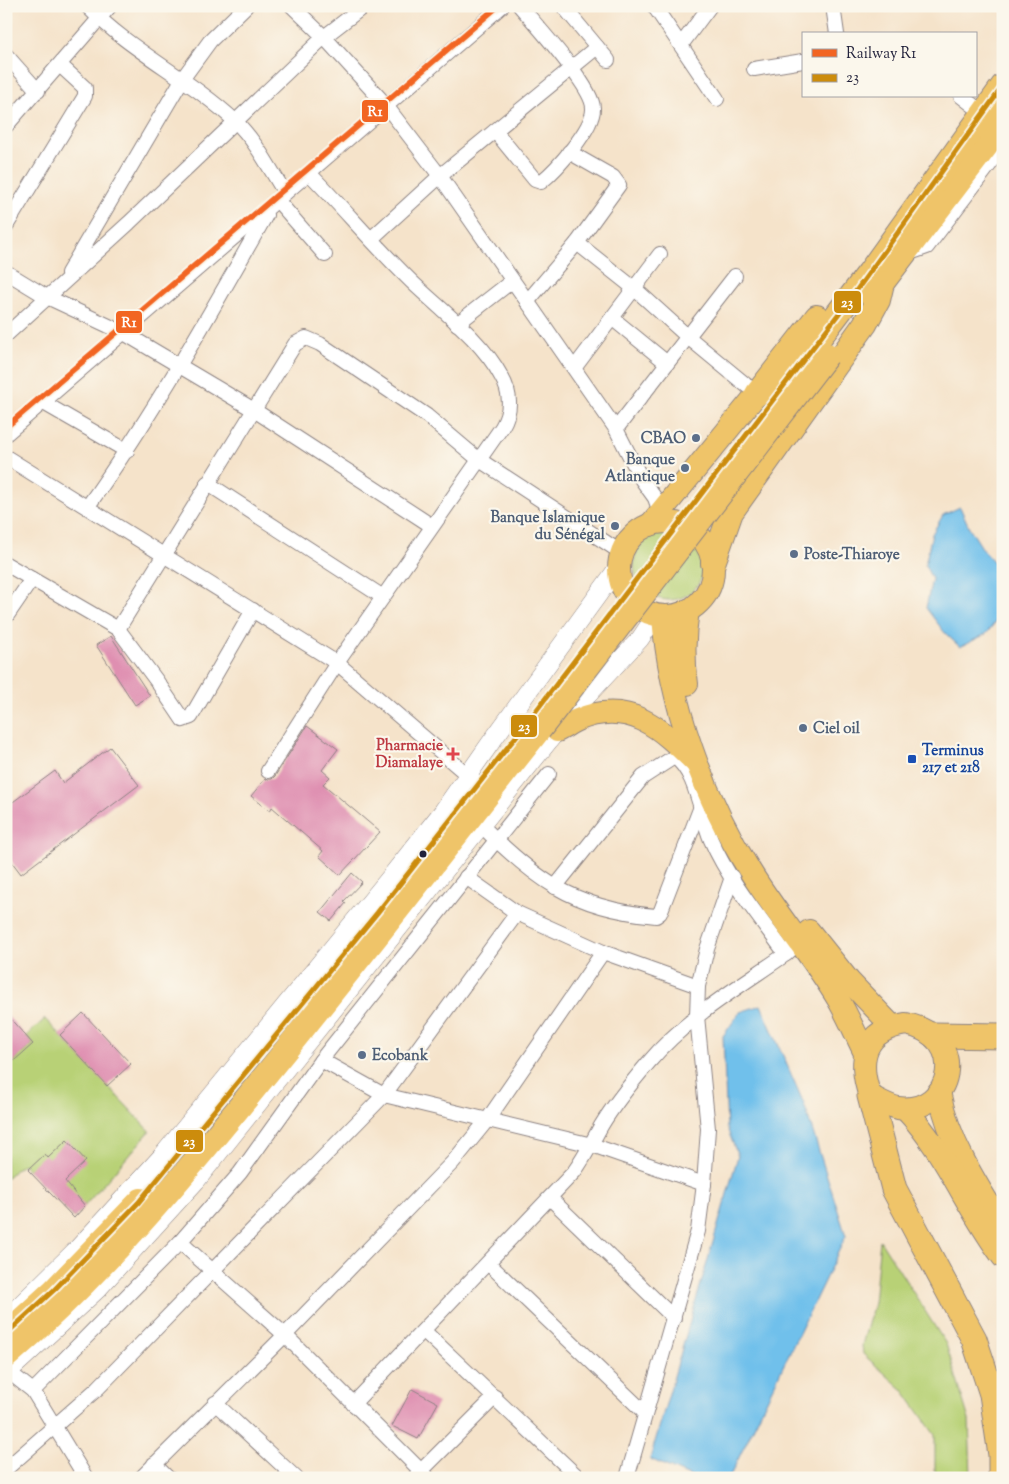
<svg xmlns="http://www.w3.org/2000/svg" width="1009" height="1484" viewBox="0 0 1009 1484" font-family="'Sorts Mill Goudy',serif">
	<rect width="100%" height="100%" fill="#fbf7ec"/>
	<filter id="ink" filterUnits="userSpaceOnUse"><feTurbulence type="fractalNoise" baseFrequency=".02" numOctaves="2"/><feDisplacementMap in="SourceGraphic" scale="10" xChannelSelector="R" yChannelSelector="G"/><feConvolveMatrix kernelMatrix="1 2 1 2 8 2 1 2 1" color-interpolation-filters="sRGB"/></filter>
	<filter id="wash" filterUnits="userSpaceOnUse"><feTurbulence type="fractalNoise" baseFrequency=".0096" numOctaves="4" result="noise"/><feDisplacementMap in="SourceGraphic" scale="20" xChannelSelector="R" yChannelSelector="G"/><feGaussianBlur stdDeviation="1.12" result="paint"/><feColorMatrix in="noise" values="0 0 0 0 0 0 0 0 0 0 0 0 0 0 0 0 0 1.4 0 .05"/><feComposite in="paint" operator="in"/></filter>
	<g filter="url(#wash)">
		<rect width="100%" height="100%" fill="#f5e3ca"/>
		<g fill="#b8d176" stroke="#6d7a58">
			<circle cx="669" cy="565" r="35"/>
			<path d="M45 1019 150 1131 74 1218 23 1164 6 1178V1068L33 1044 26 1036Z"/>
			<path d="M880 1240 946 1344 969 1420 971 1478H935V1435L903 1390 863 1354 862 1345 874 1303Z"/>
		</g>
		<g fill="#70c0eb" stroke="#497193">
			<path d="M960 507 969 527 984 551 1001 570 1003 612 986 634 960 647 945 633 926 608 932 579 925 565 932 534 943 515Z"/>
			<path d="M761 1005 804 1104 846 1236 729 1478H694L650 1459 738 1156 727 1128 723 1036 740 1012Z"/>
		</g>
		<g id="blocks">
			<g fill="#df8fb1">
				<path d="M111 636 150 696 135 705 96 645Z"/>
				<path d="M307 726 338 749 322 770 330 777 323 784 380 832 340 875 319 856 323 851 272 807 270 811 251 796 265 779H272L275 776Z"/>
				<path d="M110 747 139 785 21 874 6 854V807L55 771 63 783Z"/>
				<path d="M352 873 362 882 344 901 346 903 331 921 320 912Z"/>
				<path d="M83 1013 131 1064 107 1086 60 1035Z"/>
				<path d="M6 1014 33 1044 6 1068Z"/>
				<path d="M67 1140 86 1161 65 1181 85 1206 74 1218 28 1170 45 1154 48 1158Z"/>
				<path d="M412 1389 438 1403 418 1439 392 1426Z"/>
			</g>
		</g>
	</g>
	<g filter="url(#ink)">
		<use href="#blocks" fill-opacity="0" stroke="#8c8282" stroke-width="1"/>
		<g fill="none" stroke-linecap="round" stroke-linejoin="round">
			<defs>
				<g id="minor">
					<path d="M87 6C130 51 189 78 235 121 256 141 270 169 285 193"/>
					<path d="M292 6 324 37 384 103 440 176 616 429 642 480 655 498 662 518"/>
					<path d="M563 6 608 60"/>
					<path d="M654 6 717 99"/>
					<path d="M833 6 837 34"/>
					<path d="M681 45 710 6"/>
					<path d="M6 55 38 91"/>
					<path d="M754 69 803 61"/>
					<path d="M961 96 983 113"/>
					<path d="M6 126 110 6"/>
					<path d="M495 131 535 180 541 182C556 170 594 128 593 108 593 87 536 25 520 6"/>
					<path d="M277 200 325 255"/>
					<path d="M6 226 85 96V88L60 65"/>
					<path d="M372 238 440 176 597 47"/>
					<path d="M577 243 635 289 688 337 757 394"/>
					<path d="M907 254 927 247 1003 147"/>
					<path d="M6 272 47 297 124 333 254 410 432 526"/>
					<path d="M68 273 183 78 210 41 246 6"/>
					<path d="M527 302 577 243 619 185 613 177 569 152"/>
					<path d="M612 318 667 363"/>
					<path d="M457 324 512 281"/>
					<path d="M6 335 129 223 324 37 364 6"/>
					<path d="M575 367 660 254"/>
					<path d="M42 402 127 451"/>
					<path d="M616 429 735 276"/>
					<path d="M6 434 502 6"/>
					<path d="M6 457 337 663 477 783"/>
					<path d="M207 483 383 597"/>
					<path d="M88 506C154 413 210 314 266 215"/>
					<path d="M6 564 118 629 156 680 183 720 191 717 253 610"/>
					<path d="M6 617 32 579"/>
					<path d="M118 629 295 344 306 338 320 344 427 416 478 459 622 553"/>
					<path d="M268 771 337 663 502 427C512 410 511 393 501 376 482 340 441 310 412 282 376 247 344 209 309 173"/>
					<path d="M481 825C501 845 532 873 556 887 585 904 622 913 656 916L660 913 700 809"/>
					<path d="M466 877 517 913 603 952 698 986"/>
					<path d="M555 887 643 777 674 757C696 770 701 817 711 840 729 881 760 918 786 954"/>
					<path d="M321 1060 384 1095 592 1145 704 1184"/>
					<path d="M550 1198 674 1318"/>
					<path d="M180 1242 285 1335 428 1478"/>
					<path d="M488 1263 644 1412"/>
					<path d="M424 1331 579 1478"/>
					<path d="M9 1372 33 1391 86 1478"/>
					<path d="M33 1391 180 1242 240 1173 321 1060 549 774"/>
					<path d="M215 1403 296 1478"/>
					<path d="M353 1404 574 1172C585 1157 592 1142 601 1126 614 1104 632 1082 649 1062 687 1017 739 987 786 954L799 942"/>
					<path d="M154 1464 168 1478"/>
					<path d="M6 1469 98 1388 384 1095 517 913"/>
					<path d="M416 1476 495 1397"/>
					<path d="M141 1478 285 1335 453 1162 488 1119 603 952"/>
					<path d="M627 1478 698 1231 704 1184 708 1129 697 1016 698 986 707 949 732 877"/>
				</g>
				<g id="tertiary">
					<path d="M10 1315 78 1248 162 1156 388 880 443 811 489 745 619 566"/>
					<path d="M6 1374 97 1290 196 1181 572 712 640 639 656 615"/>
				</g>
				<g id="primary">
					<circle cx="666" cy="569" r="47"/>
					<path d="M650 525 757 394"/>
					<path d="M663 616C669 702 704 798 750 871 777 915 811 954 838 999 848 1016 856 1035 865 1053"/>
					<path d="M687 684C683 660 684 635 688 610"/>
					<path d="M557 731C564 728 570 723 577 720 629 698 661 728 695 762"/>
					<path d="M809 931 849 981 892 1026"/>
					<path d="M906 1024C971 1037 952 1115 898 1108 888 1106 879 1100 870 1096 857 1059 864 1030 906 1024Z"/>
					<path d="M939 1092C949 1142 976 1184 1003 1227"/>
					<path d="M905 1109C946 1152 967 1210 1003 1257"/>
				</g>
				<g id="trunk">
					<path d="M872 296 1003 124"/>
					<path d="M813 346 869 273 1003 86"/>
					<path d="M757 394 817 317"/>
					<path d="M713 563 731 512 865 324 878 300 882 283"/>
					<path d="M6 1334 54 1290 141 1200"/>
					<path d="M6 1357C102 1274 184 1176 264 1077 357 963 447 846 539 730"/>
				</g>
				<g id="motorway">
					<path d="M934 1035 1003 1036"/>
					<path d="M870 1096 894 1189 974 1339 992 1394 1001 1455V1478"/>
				</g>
			</defs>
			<use href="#minor" stroke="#8c8282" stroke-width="16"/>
			<use href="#tertiary" stroke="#8c8282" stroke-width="19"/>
			<use href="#primary" stroke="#8c8282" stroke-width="24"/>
			<use href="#trunk" stroke="#8c8282" stroke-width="26"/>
			<use href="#motorway" stroke="#8c8282" stroke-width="27"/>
			<use href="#minor" stroke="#fff" stroke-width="14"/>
			<use href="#tertiary" stroke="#fff" stroke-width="18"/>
			<use href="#primary" stroke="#efc469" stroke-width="22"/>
			<use href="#trunk" stroke="#efc469" stroke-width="24"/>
			<use href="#motorway" stroke="#efc469" stroke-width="25"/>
			<defs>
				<path id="trunk-bridge" d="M539 730 827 355"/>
			</defs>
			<use href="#trunk-bridge" stroke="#8c8282" stroke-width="26" stroke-linecap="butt"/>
			<use href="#trunk-bridge" stroke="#efc469" stroke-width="24"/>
			<defs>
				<path id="bus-1" d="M6 1334 54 1290 138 1203 377 913 529 720 856 291 1003 86"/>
			</defs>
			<use href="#bus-1" stroke="#fbf7ec" stroke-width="9"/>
			<use href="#bus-1" stroke="#cc8c0c" stroke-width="5"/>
			<defs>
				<path id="rail-1" d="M6 427 498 6"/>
			</defs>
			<use href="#rail-1" stroke="#fbf7ec" stroke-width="10"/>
			<use href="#rail-1" stroke="#f26522" stroke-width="6"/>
		</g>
	</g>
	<g fill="#5c6f8a" stroke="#fbf7ec" stroke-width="2">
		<circle cx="696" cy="438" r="5"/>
		<circle cx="685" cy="468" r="5"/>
		<circle cx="615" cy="526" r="5"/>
		<circle cx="794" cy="554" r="5"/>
		<circle cx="803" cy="728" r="5"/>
		<circle cx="362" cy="1055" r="5"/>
	</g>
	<path fill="#e0444e" stroke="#fbf7ec" stroke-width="2" d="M450.5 746.5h5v5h5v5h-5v5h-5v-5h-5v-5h5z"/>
	<rect fill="#1a4fb4" stroke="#fbf7ec" stroke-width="2" x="907" y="754" width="10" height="10" rx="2.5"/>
	<circle fill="#22223b" stroke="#fbf7ec" stroke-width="2" cx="423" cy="854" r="4.5"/>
	<g text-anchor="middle" stroke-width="4.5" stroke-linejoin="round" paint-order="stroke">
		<g font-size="15" font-weight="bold" fill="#4e5e75" stroke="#fbf7ec" text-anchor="end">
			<text x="686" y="443">CBAO</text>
			<text x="675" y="464">Banque<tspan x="675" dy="17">Atlantique</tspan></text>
			<text x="605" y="522">Banque Islamique<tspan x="605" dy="17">du Sénégal</tspan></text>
			<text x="804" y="559" text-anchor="start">Poste-Thiaroye</text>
			<text x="813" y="733" text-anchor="start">Ciel oil</text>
			<text x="372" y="1060" text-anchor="start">Ecobank</text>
		</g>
		<g font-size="15" font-weight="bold" fill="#be3a42" stroke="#fbf7ec" text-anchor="end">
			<text x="443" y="750">Pharmacie<tspan x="443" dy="17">Diamalaye</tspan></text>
		</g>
		<g font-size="15" font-weight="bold" fill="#164399" stroke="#fbf7ec" text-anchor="start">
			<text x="922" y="755">Terminus<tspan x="922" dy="17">217 et 218</tspan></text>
		</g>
	</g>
	<g stroke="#fbf7ec" stroke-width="2">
		<rect x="361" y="99" width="28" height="24" rx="5" fill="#f26522"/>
		<rect x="833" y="290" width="29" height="24" rx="5" fill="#cc8c0c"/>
		<rect x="115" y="310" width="28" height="24" rx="5" fill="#f26522"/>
		<rect x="510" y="714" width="28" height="24" rx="5" fill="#cc8c0c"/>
		<rect x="175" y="1129" width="29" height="24" rx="5" fill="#cc8c0c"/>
	</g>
	<g font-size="14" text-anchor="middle" font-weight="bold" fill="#fff">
		<text x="375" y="116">R1</text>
		<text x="847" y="307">23</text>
		<text x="129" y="327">R1</text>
		<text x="524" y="731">23</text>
		<text x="189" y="1146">23</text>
	</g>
	<rect width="1009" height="1484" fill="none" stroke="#fbf7ec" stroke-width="25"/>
	<rect x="802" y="32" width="175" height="65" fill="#fbf7ec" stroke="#a4a2a5"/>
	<rect x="812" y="49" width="25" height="8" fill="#f26522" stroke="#a4a2a5"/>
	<text x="846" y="58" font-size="15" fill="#22223b">Railway R1</text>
	<rect x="812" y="74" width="25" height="8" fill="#cc8c0c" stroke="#a4a2a5"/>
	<text x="846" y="82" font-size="15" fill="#22223b">23</text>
</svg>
